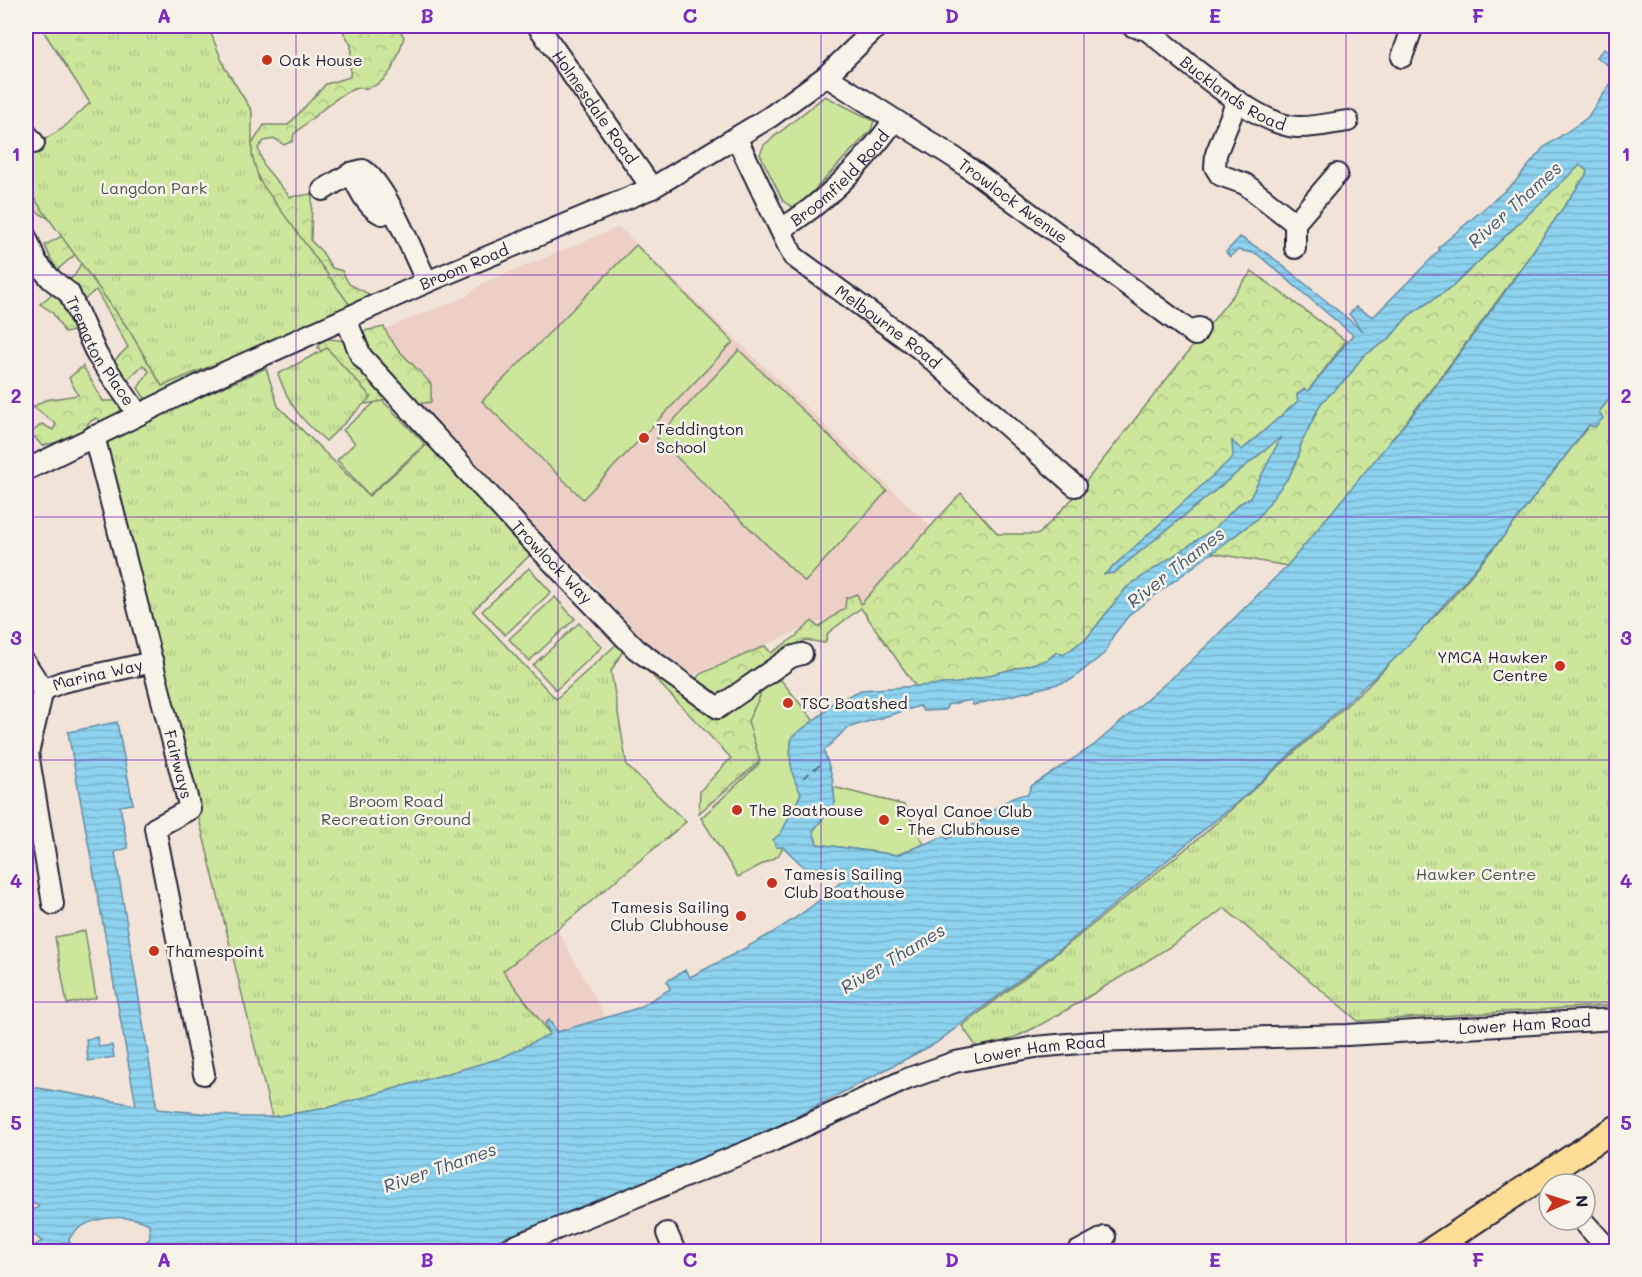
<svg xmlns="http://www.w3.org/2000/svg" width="1642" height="1277" viewBox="0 0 1642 1277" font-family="Mali,sans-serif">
	<defs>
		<pattern id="forest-crowns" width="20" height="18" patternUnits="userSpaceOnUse" patternTransform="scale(1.5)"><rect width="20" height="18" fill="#cce69c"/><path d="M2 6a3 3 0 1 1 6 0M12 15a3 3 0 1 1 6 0" fill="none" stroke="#afc587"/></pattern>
		<pattern id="park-tufts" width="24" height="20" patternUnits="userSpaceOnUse" patternTransform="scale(1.5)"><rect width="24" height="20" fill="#cce69c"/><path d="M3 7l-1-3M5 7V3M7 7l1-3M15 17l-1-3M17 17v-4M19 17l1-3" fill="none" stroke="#afc587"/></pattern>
		<pattern id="water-rules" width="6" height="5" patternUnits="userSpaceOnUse" patternTransform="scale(1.5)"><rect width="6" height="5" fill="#8dd2ee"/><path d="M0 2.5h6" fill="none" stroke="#79b4cd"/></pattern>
	</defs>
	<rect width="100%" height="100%" fill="#f2e3d8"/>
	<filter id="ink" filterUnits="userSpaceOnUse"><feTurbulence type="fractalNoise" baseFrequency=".0167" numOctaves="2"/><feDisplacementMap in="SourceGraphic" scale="12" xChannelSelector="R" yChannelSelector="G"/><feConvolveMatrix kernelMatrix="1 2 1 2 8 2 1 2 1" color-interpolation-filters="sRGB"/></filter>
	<g filter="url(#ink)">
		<g fill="#ecd0c5">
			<path d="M619 227 930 526 860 605 689 677 645 645 606 608 601 592 582 571 567 568 371 351 370 335 467 296 483 283Z"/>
			<path d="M557 929 606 1018 550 1034 503 971Z"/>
		</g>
		<g fill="#cce69c" stroke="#77846c" stroke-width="1.5">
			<path d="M825 96 874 121 871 130 802 203 792 207 783 201 760 154 764 145Z"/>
			<path d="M636 245 733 342 583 499 482 401Z"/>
			<path d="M739 350 887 491 805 582 657 438Z"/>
			<path d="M380 398 425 444 369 495 337 460 355 443 343 430Z"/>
			<path d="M529 568 551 592 505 635 482 611Z"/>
			<path d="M555 597 575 619 529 661 509 639Z"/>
			<path d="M579 623 602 647 556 690 533 665Z"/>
			<path d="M781 680 814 721 792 737C788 758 791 775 801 793L777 847H783L778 856 738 877 701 818 759 764 715 720 765 683Z"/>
			<path d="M833 787 904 805 924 844 897 855 817 844 813 831 835 803Z"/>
			<path d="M85 931 96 998 67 1004 55 937Z"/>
		</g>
		<g fill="url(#forest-crowns)" stroke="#77846c" stroke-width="1.5">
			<path d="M340 26H398L404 37C398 57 392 82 368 88 364 89 358 87 354 89 336 95 310 121 294 134L293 141 284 145 275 139 264 141 258 148 264 166 290 197 312 194 311 241 322 252 332 268 342 271 349 284 369 294 363 305 350 311 269 205 248 150 264 125H288L326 84 350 77 351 45Z"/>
			<path d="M1580 165 1587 171 1586 175C1493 311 1395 442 1287 566L1212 553 1257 519 1299 455 1301 444 1321 403 1349 376 1362 357 1389 339 1408 316 1452 287Z"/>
			<path d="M26 178 339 316 148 404 138 388 149 371 143 365 122 385 111 364 128 347 96 290C80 301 77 311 80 330L65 333 52 312 40 304 75 275 82 261 77 253 56 271 45 245 64 235 56 223 26 205Z"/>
			<path d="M1252 271 1346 341 1308 391 1297 394 1298 401 1242 450 1232 442 1234 457 1105 574 1114 573 1126 563 1282 436 1250 498 1239 504 1215 528 1127 587 1087 638 1063 655 1057 652 1047 660 959 683 916 687 861 608 828 633 825 643 805 640 717 697 692 684 700 674 765 646 771 653 795 637 812 621 818 627 845 608 846 598 857 594 861 604 961 493 998 534H1039L1072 499Z"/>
			<path d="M384 327C393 349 415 365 431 384V402L416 404 391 395 382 401 366 404 353 396 318 347 323 338 359 343 364 331Z"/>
			<path d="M83 366 103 401H124L129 415 106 425 96 418 88 423V434L42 446 31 433 42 424 53 430 56 424 33 407 45 400 78 395 69 378Z"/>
			<path d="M643 666 720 713 760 683V696L748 721 760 761 699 813 700 791 731 758Z"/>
		</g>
		<g fill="url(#park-tufts)" stroke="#77846c" stroke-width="1.5">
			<path d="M40 26H208L225 68 252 111V155L259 180 352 308 162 386 129 330 26 187V150L62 129 90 103Z"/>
			<path d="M327 348 371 397 326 441C300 419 289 405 278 374Z"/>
			<path d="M266 368 278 406 369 496 429 443 532 553 473 611 556 699 618 643 624 649 611 671 627 766 686 822 565 923 503 971 550 1034 500 1059 327 1108 272 1117 161 663 101 441Z"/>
			<path d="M1616 390V1005L1358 1021 1224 908C1185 939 1144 963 1101 989 1063 1012 1023 1039 978 1049L962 1026 1075 939 1205 833 1367 687 1451 599 1508 531Z"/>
		</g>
		<g fill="url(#water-rules)" stroke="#628ca6" stroke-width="1.5" fill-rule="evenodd">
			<path d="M1604 49 1616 58V71L1596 57Z"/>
			<path d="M1616 76V390L1599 412 1603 418 1595 427 1589 425 1508 531 1405 649 1246 795 1064 946 936 1043 760 1136 476 1251H129L138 1249 150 1238 149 1224C127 1212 83 1216 69 1239L72 1251 26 1252V1247L31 1248 42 1241 31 1233 26 1232V1211L37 1208 39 1205 26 1203V1086L136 1105 68 732 117 722 133 804 120 806 128 848 115 852 157 1109 243 1117H272L327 1108 501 1058 550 1034 545 1023 549 1020 557 1032 638 1008 670 989 667 981 685 970 690 977C746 948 796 924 843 880 838 867 822 869 811 869L810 875H804L803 866 783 847H777L773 840 781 833 801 794C791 775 788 758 792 737L827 710 829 705 861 690 959 683 1047 660 1057 652 1063 655 1087 638 1127 587 1215 528 1239 504 1250 498 1281 437 1126 563 1114 573 1105 574 1233 457 1232 441 1242 450 1298 401 1297 395 1304 389 1308 391 1353 335 1257 254 1238 250 1230 257 1226 252 1240 237 1271 256 1363 331 1349 314 1356 307 1373 317 1439 251V247L1515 182 1543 148 1587 118ZM1580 165 1587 171 1586 175 1502 296 1431 392 1287 566 1190 662 1093 746 1031 786 1028 794C1015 795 994 806 986 818L947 839 945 836 897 855 817 844 813 831 835 803 832 776 824 751 847 728 920 706 923 711 946 710 947 705 971 700 973 705 1058 684 1071 680 1106 652 1113 636 1130 614 1257 519 1290 475 1299 455 1301 444 1321 403 1349 376 1362 357 1389 339 1408 316 1452 287Z"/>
			<path d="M97 1037 99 1047 112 1045 114 1057 88 1061 86 1039Z"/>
		</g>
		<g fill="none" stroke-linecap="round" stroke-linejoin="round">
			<path stroke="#425771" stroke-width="1.5" stroke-dasharray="8 6" stroke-linecap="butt" d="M803 778 820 765"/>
			<defs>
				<g id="minor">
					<path id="s1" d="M538 26 652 188"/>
					<path id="s2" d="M1132 26 1147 30C1182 57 1254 125 1297 127 1313 128 1332 123 1348 121"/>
					<path d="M1402 57 1413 26"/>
					<path id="s3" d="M826 76 958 160 1195 335 1199 328"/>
					<path d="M1237 101 1216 154 1215 167 1220 175 1245 184 1295 223"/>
					<path d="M26 133 34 143"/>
					<path id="s4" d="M737 139 793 256 920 349 1075 486"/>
					<path d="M351 173C359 188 366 207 382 214L391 210"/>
					<path d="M323 190 351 173 363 170C386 184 414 256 427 282"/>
					<path id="s5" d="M781 229C825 203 863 163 894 121"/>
					<path id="s6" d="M26 237 37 263 51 279 69 293 97 355 138 414"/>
					<path d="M1295 248V223L1337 174"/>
					<path id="s7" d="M346 319 361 356 528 537 636 649 718 708 791 657 802 654"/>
					<path id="s8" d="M94 436 190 809 155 828 204 1074"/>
					<path id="s9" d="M26 470 226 372 427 282 652 188 770 117 826 76 878 26"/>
					<path d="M26 664 43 690 28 753 53 904"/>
					<path id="s10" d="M43 690 62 682 153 662"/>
					<path d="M1582 1220 1611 1252"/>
					<path d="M667 1233 675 1252"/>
					<path id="s11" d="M500 1252 770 1142 907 1079 955 1062 1035 1047 1091 1042 1347 1035 1616 1019"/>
					<path d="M1077 1252 1105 1237"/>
				</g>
				<path id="major" d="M1428 1252 1616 1128"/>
			</defs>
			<use href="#minor" stroke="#22223b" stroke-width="24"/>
			<use href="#major" stroke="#22223b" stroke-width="28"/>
			<use href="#minor" stroke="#f7f3e8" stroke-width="20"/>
			<use href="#major" stroke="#fedd96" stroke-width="24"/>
		</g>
	</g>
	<path fill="none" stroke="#7b2cbf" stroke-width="1.5" stroke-opacity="0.55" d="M296 26V1252M558 26V1252M821 26V1252M1084 26V1252M1346 26V1252M26 275H1616M26 517H1616M26 760H1616M26 1002H1616"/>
	<g fill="#c8321e" stroke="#f7f3e8" stroke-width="2">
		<circle cx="267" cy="60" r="6"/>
		<circle cx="644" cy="438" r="6"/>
		<circle cx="1560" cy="666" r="6"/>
		<circle cx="788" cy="703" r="6"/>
		<circle cx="737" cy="810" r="6"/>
		<circle cx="884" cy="820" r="6"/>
		<circle cx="772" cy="883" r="6"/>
		<circle cx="741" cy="916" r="6"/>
		<circle cx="154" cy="951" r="6"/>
	</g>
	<g text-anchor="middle" stroke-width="5" stroke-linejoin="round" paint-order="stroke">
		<g font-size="16" fill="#22223b" stroke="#f7f3e8" text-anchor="start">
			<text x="279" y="66">Oak House</text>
			<text x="656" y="435">Teddington<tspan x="656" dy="18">School</tspan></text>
			<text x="1548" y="663" text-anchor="end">YMCA Hawker<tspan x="1548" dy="18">Centre</tspan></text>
			<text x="800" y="709">TSC Boatshed</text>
			<text x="749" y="816">The Boathouse</text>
			<text x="896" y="817">Royal Canoe Club<tspan x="896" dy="18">- The Clubhouse</tspan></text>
			<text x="784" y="880">Tamesis Sailing<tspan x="784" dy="18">Club Boathouse</tspan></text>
			<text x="729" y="913" text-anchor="end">Tamesis Sailing<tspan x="729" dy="18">Club Clubhouse</tspan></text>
			<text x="166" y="957">Thamespoint</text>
		</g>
		<g font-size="16" fill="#22223b" stroke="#f7f3e8">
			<text dy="6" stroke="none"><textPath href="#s2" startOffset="123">Bucklands Road</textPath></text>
			<text dy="6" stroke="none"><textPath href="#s1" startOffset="99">Holmesdale Road</textPath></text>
			<text dy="6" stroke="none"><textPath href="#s5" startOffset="78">Broomfield Road</textPath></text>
			<text dy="6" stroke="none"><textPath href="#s3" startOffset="225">Trowlock Avenue</textPath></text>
			<text dy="6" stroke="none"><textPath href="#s9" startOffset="483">Broom Road</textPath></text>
			<text dy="6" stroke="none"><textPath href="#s4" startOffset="248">Melbourne Road</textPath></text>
			<text dy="6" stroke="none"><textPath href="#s6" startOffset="138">Trematon Place</textPath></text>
			<text dy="6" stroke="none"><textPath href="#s7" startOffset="321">Trowlock Way</textPath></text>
			<text dy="6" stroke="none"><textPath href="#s10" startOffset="57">Marina Way</textPath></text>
			<text dy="6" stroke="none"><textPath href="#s8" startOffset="339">Fairways</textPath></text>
			<text dy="6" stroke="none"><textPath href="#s11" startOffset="1065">Lower Ham Road</textPath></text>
			<text dy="6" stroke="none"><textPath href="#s11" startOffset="579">Lower Ham Road</textPath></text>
		</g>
		<g font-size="16" fill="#4c5353" stroke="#f7f3e8">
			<text x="154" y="194">Langdon Park</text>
			<text x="396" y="807">Broom Road<tspan x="396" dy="18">Recreation Ground</tspan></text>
			<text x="1476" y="880">Hawker Centre</text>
		</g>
		<g font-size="18" font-style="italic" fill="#425771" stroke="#f7f3e8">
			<text transform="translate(1515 205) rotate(-42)" y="6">River Thames</text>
			<text transform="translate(1176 568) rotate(-38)" y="6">River Thames</text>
			<text transform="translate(893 959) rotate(-31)" y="6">River Thames</text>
			<text transform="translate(440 1168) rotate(-19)" y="6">River Thames</text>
		</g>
	</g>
	<rect width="1642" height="1277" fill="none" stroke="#f7f3e8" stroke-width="66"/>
	<g transform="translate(1567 1202) rotate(87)"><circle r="28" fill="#f7f3e8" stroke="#a29fa3" stroke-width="1.5"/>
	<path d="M0-4.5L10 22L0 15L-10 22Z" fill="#c8321e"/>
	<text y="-9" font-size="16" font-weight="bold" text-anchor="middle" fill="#22223b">N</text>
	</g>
	<rect x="33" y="33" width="1576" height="1211" fill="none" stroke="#7b2cbf" stroke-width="2"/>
	<g font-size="20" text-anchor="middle" font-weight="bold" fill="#7b2cbf">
		<text x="164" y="23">A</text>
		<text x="427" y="23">B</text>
		<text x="690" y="23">C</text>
		<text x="952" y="23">D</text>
		<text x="1215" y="23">E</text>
		<text x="1478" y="23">F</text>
		<text x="16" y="161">1</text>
		<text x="1626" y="161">1</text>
		<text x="16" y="403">2</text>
		<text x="1626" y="403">2</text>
		<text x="16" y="645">3</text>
		<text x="1626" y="645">3</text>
		<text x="16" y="888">4</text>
		<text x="1626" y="888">4</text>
		<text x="16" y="1130">5</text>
		<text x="1626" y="1130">5</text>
		<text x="164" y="1267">A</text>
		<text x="427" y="1267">B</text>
		<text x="690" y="1267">C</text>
		<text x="952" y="1267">D</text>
		<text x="1215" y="1267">E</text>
		<text x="1478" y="1267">F</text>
	</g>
</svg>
